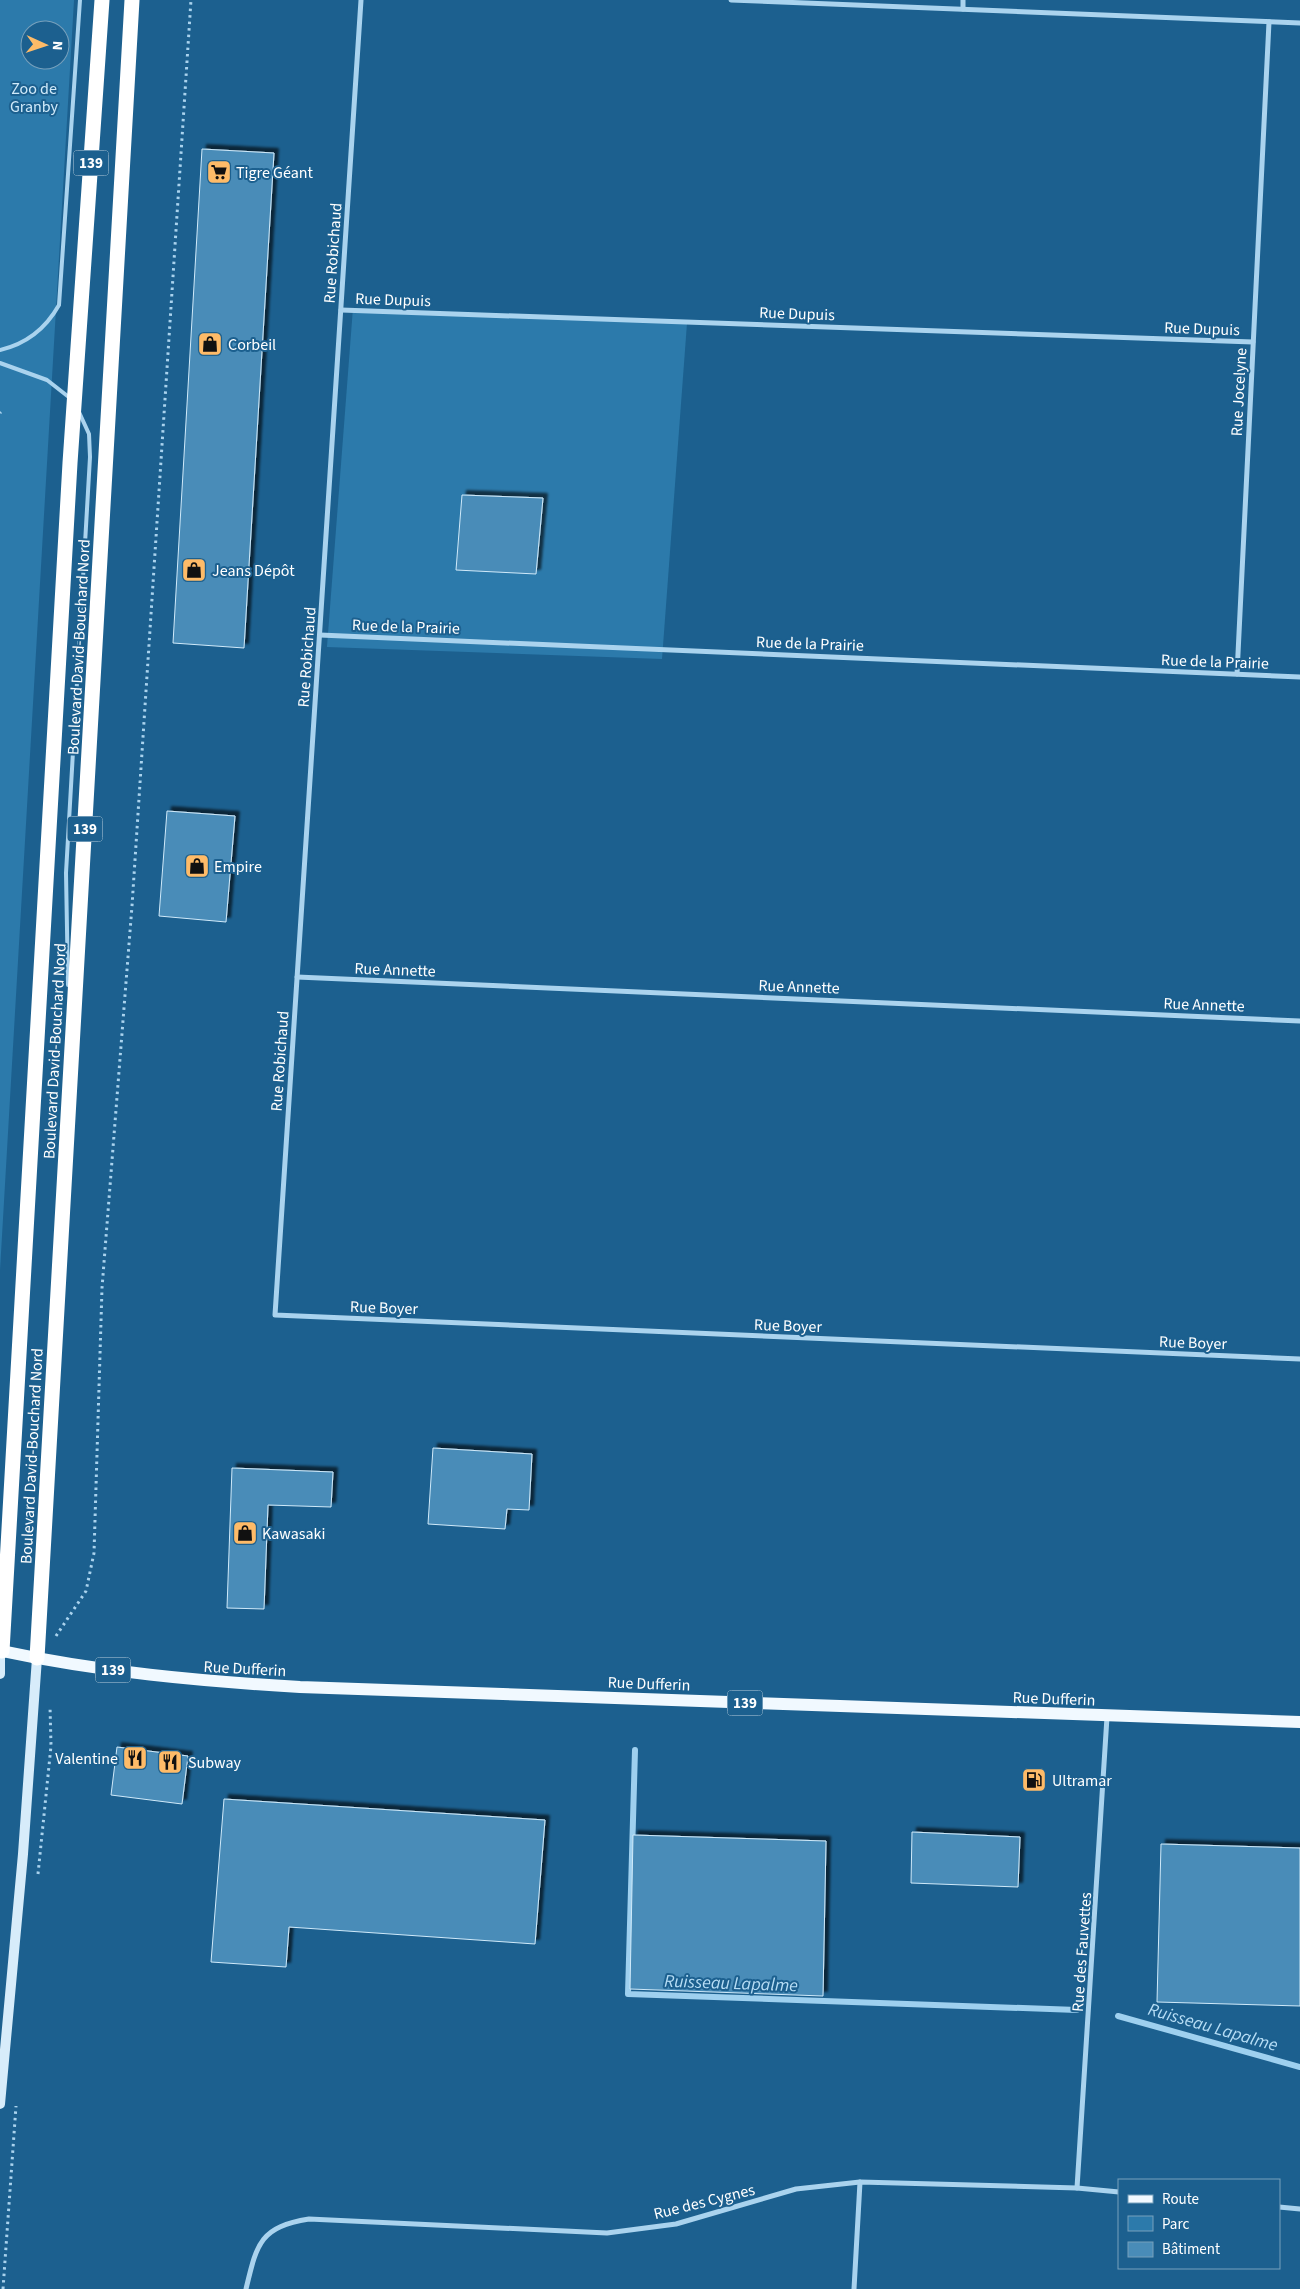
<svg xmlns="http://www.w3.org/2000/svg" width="1300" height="2289" viewBox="0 0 1300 2289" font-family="'Source Sans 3',sans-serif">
	<defs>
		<filter id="shadow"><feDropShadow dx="4.5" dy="-4.5" stdDeviation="1" flood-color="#0009"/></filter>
	</defs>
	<rect width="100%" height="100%" fill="#1c608f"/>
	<g fill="#2c7aab" fill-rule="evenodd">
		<path d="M0 0H74L0 1270ZM30 30H60V60H30Z"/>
		<path d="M353 308 687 323 662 659 327 647Z"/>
	</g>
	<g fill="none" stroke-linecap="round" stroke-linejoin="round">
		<g stroke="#9ed0ef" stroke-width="6">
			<path d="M635 1750 628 1994 1077 2010"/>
			<path d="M1118 2016 1300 2067"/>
		</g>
	</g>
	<g fill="#498cb8" stroke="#d0eafa" filter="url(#shadow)">
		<path d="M202 149 274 153 244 648 173 643Z"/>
		<path d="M462 495 543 498 536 574 456 570Z"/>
		<path d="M167 811 235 816 226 922 159 916Z"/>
		<path d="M433 1448 532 1454 529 1510 507 1509 505 1529 428 1524Z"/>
		<path d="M232 1468 333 1472 331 1507 268 1505 264 1609 227 1608Z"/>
		<path d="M117 1747 188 1756 182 1804 111 1795Z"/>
		<path d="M224 1799 545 1820 535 1944 289 1927 286 1967 211 1962Z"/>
		<path d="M912 1832 1020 1837 1018 1887 911 1883Z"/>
		<path d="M633 1835 826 1841 823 1996 630 1989Z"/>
		<path d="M1161 1844 1300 1848V2006L1157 2002Z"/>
	</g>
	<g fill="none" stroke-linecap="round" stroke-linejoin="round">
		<g stroke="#aad3ee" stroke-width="3" stroke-dasharray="2.5 4" stroke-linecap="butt">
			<path d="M0 413 1 412"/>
			<path d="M56 1636 86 1591 94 1553 102 1288 132 906 191 0"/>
			<path d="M38 1874 51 1746 50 1706"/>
			<path d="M3 2289 16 2106"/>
		</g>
		<g stroke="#aad3ee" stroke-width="4">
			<path d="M0 350C26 344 46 328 59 305L80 0"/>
			<path d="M0 363 47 380 70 398"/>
			<path d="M68 985 66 873 90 457 89 434 79 412"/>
		</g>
		<g stroke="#aad3ee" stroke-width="5">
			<path d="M361 0 275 1315 1300 1359"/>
			<path d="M731 0 1300 23"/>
			<path d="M963 9V0"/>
			<path d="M341 310 1253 342"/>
			<path d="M320 635 1300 677"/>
			<path d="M1237 674 1269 22"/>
			<path d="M297 977 1300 1021"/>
			<path d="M1077 2188 1107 1717"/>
			<path d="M1279 2207 1300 2209"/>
			<path d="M246 2289C257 2243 260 2227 309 2219L607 2233 676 2224 796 2189 860 2182 1077 2188 1119 2192"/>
			<path d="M854 2289 860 2182"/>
		</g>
		<g stroke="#d7ecfa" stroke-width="10">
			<path d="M0 1651V1674"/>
			<path d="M0 2104 23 1854 37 1658"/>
		</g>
		<path stroke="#f1f9ff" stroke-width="12" d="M2 1651C100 1672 199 1681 300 1687L1300 1722"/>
		<g stroke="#fff" stroke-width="15">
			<path d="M2 1651 70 463 102 0"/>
			<path d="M37 1658 132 0"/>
		</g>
	</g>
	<defs>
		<symbol id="supermarket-square" viewBox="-11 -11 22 22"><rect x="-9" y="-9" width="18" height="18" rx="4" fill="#febb68" stroke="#1c608f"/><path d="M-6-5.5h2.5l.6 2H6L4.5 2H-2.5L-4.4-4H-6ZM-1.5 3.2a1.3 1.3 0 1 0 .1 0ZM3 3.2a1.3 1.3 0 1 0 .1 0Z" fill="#111"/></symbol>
		<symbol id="shop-square" viewBox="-11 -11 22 22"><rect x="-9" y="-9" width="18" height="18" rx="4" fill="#febb68" stroke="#1c608f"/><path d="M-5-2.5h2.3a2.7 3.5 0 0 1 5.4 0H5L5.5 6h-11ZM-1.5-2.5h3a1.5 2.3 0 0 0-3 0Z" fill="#111"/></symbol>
		<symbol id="restaurant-square" viewBox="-11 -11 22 22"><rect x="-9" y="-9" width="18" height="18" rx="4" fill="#febb68" stroke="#1c608f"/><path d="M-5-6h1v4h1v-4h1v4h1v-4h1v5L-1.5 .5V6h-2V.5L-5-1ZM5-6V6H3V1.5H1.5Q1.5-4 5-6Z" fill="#111"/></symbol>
		<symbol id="fuel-square" viewBox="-11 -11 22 22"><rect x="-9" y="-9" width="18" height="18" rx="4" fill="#febb68" stroke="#1c608f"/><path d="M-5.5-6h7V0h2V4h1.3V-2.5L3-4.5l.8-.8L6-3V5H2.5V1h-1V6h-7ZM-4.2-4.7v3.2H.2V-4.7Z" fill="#111"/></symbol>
	</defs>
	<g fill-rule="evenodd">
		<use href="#supermarket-square" x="205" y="158" width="28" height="28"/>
		<use href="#shop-square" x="196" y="330" width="28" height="28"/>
		<use href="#shop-square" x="180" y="556" width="28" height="28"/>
		<use href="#shop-square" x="183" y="852" width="28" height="28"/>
		<use href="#shop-square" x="231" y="1519" width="28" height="28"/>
		<use href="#restaurant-square" x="121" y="1744" width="28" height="28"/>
		<use href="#restaurant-square" x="156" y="1748" width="28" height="28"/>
		<use href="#fuel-square" x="1020" y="1766" width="28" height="28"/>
	</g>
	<g text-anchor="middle" stroke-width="4" stroke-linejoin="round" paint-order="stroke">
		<g fill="#1c608f" stroke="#bbcfdd" stroke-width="1">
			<rect x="73.5" y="150.5" width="35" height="25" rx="4"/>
			<rect x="67.5" y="816.5" width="35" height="25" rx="4"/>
			<rect x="95.5" y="1657.5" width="35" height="25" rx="4"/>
			<rect x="727.5" y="1690.5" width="35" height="25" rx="4"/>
		</g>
		<g font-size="15" font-weight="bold" fill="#fff">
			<text x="91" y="168">139</text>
			<text x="85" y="834">139</text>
			<text x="113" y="1675">139</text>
			<text x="745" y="1708">139</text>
		</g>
		<g font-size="16" fill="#d0eafa" stroke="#1c608f">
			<text x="34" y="94">Zoo de<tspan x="34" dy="18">Granby</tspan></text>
		</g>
		<g font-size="16" fill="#fff" stroke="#1c608f" text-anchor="start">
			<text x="236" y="178">Tigre Géant</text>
			<text x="228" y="350">Corbeil</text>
			<text x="212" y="576">Jeans Dépôt</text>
			<text x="214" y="872">Empire</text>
			<text x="262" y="1539">Kawasaki</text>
			<text x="118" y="1764" text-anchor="end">Valentine</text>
			<text x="188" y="1768">Subway</text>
			<text x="1052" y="1786">Ultramar</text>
		</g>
		<g font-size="16" fill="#fff" stroke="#1c608f">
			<text transform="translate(332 253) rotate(-86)" y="6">Rue Robichaud</text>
			<text transform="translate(393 299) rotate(2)" y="6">Rue Dupuis</text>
			<text transform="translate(797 313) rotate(2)" y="6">Rue Dupuis</text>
			<text transform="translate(1202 328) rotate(2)" y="6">Rue Dupuis</text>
			<text transform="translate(1238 392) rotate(-87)" y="6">Rue Jocelyne</text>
			<text transform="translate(406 626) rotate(2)" y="6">Rue de la Prairie</text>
			<text transform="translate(810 643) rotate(2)" y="6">Rue de la Prairie</text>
			<text transform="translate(78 647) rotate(-87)" y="6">Boulevard David-Bouchard Nord</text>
			<text transform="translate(306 657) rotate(-86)" y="6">Rue Robichaud</text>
			<text transform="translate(1215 661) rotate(2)" y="6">Rue de la Prairie</text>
			<text transform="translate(395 969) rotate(2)" y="6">Rue Annette</text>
			<text transform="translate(799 986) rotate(2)" y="6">Rue Annette</text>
			<text transform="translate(1204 1004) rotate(2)" y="6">Rue Annette</text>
			<text transform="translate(54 1051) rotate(-87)" y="6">Boulevard David-Bouchard Nord</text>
			<text transform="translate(279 1061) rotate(-86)" y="6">Rue Robichaud</text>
			<text transform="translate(384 1307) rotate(2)" y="6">Rue Boyer</text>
			<text transform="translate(788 1325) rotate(2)" y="6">Rue Boyer</text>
			<text transform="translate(1193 1342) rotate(2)" y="6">Rue Boyer</text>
			<text transform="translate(31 1456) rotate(-87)" y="6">Boulevard David-Bouchard Nord</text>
			<text transform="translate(245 1668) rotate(3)" y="6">Rue Dufferin</text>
			<text transform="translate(649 1683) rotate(2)" y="6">Rue Dufferin</text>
			<text transform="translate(1054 1698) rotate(2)" y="6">Rue Dufferin</text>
			<text transform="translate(1081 1952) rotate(-86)" y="6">Rue des Fauvettes</text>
			<text transform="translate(704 2201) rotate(-14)" y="6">Rue des Cygnes</text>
		</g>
		<g font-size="18" font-style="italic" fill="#b6ddf5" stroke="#1c608f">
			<text transform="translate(731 1983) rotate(2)" y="6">Ruisseau Lapalme</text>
			<text transform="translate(1213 2027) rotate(16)" y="6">Ruisseau Lapalme</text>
		</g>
	</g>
	<rect x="1118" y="2179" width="162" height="90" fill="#1c608f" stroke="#77a0bc"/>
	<rect x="1128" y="2195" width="25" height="8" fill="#f1f9ff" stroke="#77a0bc"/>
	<text x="1162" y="2204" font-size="15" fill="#ffffff">Route</text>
	<rect x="1128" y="2216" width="25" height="15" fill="#2c7aab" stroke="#77a0bc"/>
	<text x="1162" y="2229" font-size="15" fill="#ffffff">Parc</text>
	<rect x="1128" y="2242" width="25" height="15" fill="#498cb8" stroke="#77a0bc"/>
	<text x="1162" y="2254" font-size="15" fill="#ffffff">Bâtiment</text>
	<g transform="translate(45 45) rotate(93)"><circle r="24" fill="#1c608f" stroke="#77a0bc"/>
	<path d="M0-4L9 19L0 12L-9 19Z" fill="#febb68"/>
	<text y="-8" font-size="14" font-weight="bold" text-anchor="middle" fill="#ffffff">N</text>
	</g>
</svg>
